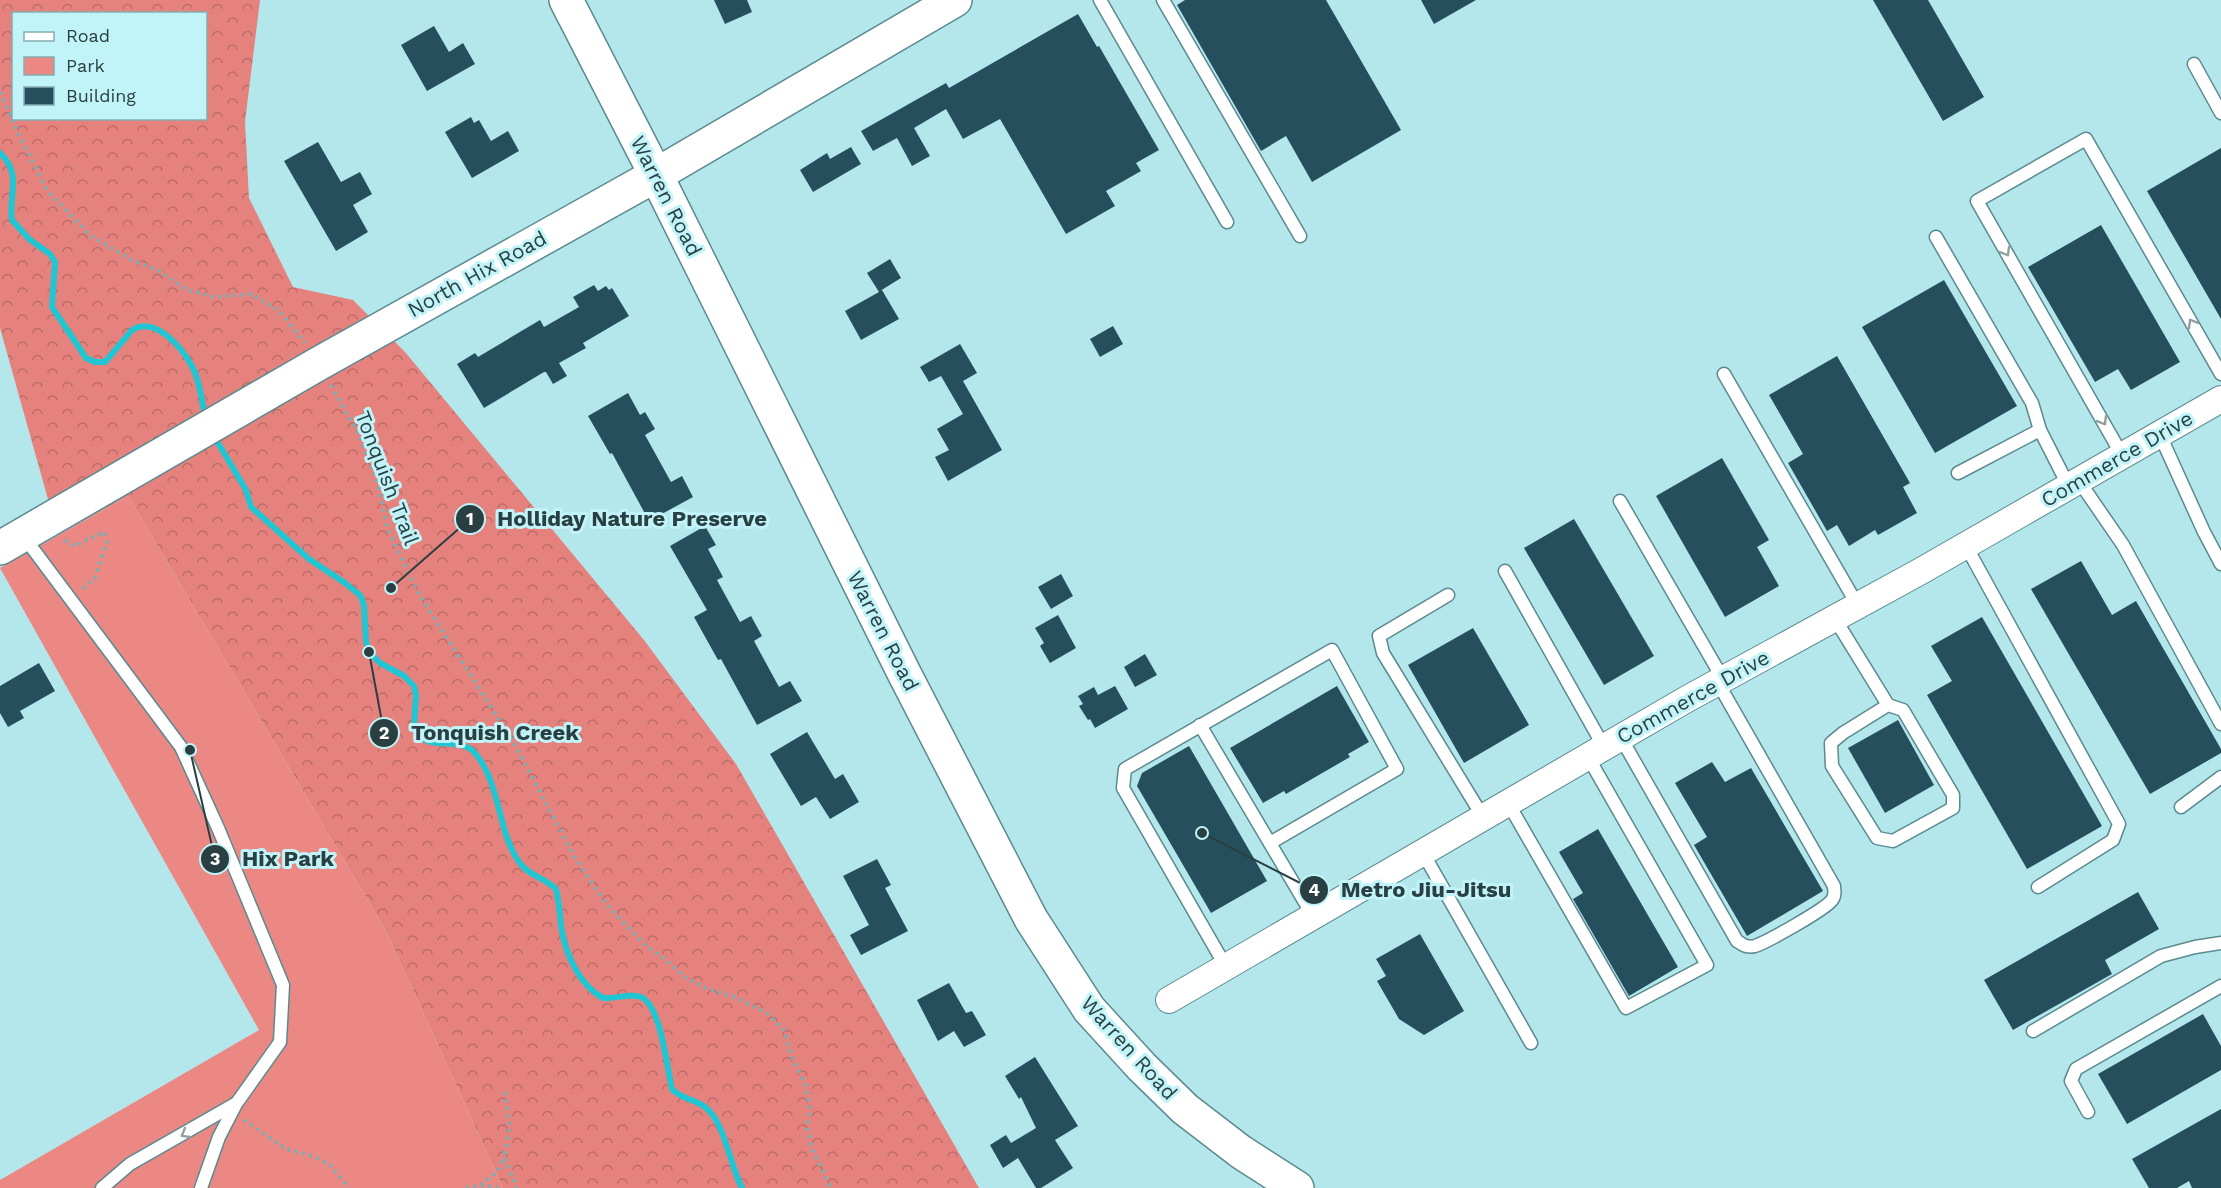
<svg xmlns="http://www.w3.org/2000/svg" width="2221" height="1188" viewBox="0 0 2221 1188" font-family="'Work Sans',sans-serif">
	<defs>
		<pattern id="forest-crowns" width="20" height="18" patternUnits="userSpaceOnUse" patternTransform="scale(1.5)"><rect width="20" height="18" fill="#e6827d"/><path d="M2 6a3 3 0 1 1 6 0M12 15a3 3 0 1 1 6 0" fill="none" stroke="#bb6c68"/></pattern>
	</defs>
	<rect width="100%" height="100%" fill="#b4e7ec"/>
	<path fill="url(#forest-crowns)" fill-rule="evenodd" d="M0 0H260L245 122 249 198 293 287 353 300 405 352 644 640 736 764 979 1188H503L386 931 128 496 58 535 0 328ZM14 14H206V118H14Z"/>
	<path fill="#ec8883" d="M128 496 386 931 503 1188H0V1180L259 1030 0 568Z"/>
	<g fill="none" stroke-linecap="round" stroke-linejoin="round">
		<g stroke="#21c6d3" stroke-width="6">
			<path d="M0 153C23 175 8 194 12 220L29 239 50 254 55 262 52 307 86 358 95 362H105L132 330C156 315 183 349 193 368 201 384 201 402 206 418"/>
			<path d="M214 436 246 490 251 507 309 559 345 583 360 595 364 605 366 641 369 652 380 663 404 676 414 686 416 695 414 727 418 736C434 749 461 738 474 752 500 781 497 827 517 859 527 876 543 876 556 889 559 901 560 913 561 926 565 953 579 985 603 998 615 999 630 993 641 997 661 1005 667 1069 672 1089 681 1099 694 1099 705 1107 725 1122 730 1166 742 1188"/>
		</g>
	</g>
	<g fill="#264f5e">
		<path d="M714 0H747L752 12 725 24Z"/>
		<path d="M1185 0H1326L1401 130 1312 182 1286 136 1261 151 1177 5Z"/>
		<path d="M1421 0H1476L1434 24Z"/>
		<path d="M1873 0H1928L1984 97 1943 121Z"/>
		<path d="M1078 14 1097 47 1099 46 1159 150 1136 163 1141 171 1106 191 1115 206 1066 234 1000 119 963 139 946 109 914 128 930 156 912 166 897 138 873 151 861 131 946 83 949 88Z"/>
		<path d="M434 26 449 52 463 43 475 64 427 91 401 45Z"/>
		<path d="M471 117 474 123 479 120 491 141 508 131 519 151 472 178 445 132Z"/>
		<path d="M318 142 341 182 360 172 372 194 353 205 368 232 336 251 284 161Z"/>
		<path d="M851 147 861 164 813 192 800 170 827 153 830 159Z"/>
		<path d="M2221 148V319L2147 191Z"/>
		<path d="M2101 225 2180 362 2131 390 2118 369 2095 382 2028 267Z"/>
		<path d="M890 259 901 278 880 291 882 290 899 319 861 340 845 311 879 292 867 273Z"/>
		<path d="M1944 280 2017 406 1935 453 1862 327Z"/>
		<path d="M594 285 598 291 606 286 609 290 612 288 629 316 583 343 586 348 559 363 567 376 553 384 546 372H544L484 408 457 364 475 353 478 357 540 320 544 327 579 307 573 297Z"/>
		<path d="M1113 326 1123 344 1100 357 1090 339Z"/>
		<path d="M960 344 977 373 963 381 1002 450 948 481 935 457 949 450 937 429 963 414 941 376 929 382 920 367Z"/>
		<path d="M1837 356 1910 483 1903 487 1917 513 1878 535 1875 530 1849 546 1837 525 1827 531 1788 463 1803 454 1769 395Z"/>
		<path d="M628 393 640 415 645 412 655 429 645 435 671 482 682 476 693 497 649 521 612 453 610 454 588 416Z"/>
		<path d="M1722 458 1769 540 1757 547 1779 586 1725 617 1656 496Z"/>
		<path d="M1574 519 1654 656 1604 685 1524 548Z"/>
		<path d="M705 526 716 545 708 549 723 577 717 580 740 622 751 616 762 636 754 641 779 687 790 681 802 701 757 725 721 659 718 660 694 617 707 610 670 546Z"/>
		<path d="M2081 561 2112 615 2136 601 2221 749V753L2150 794 2031 589Z"/>
		<path d="M1061 574 1073 596 1051 609 1038 587Z"/>
		<path d="M1058 615 1076 648 1050 663 1040 646 1044 643 1035 628Z"/>
		<path d="M1982 617 2102 826 2027 869 1927 695 1952 681 1931 646Z"/>
		<path d="M1473 628 1529 725 1464 763 1408 665Z"/>
		<path d="M1145 654 1157 675 1135 687 1124 667Z"/>
		<path d="M39 663 55 691 20 711 24 718 8 727 0 713V686Z"/>
		<path d="M1115 686 1128 709 1095 728 1090 719 1088 720 1079 706 1083 704 1078 696 1094 687 1098 695Z"/>
		<path d="M1337 686 1369 742 1348 754 1350 757 1286 794 1284 791 1263 803 1230 748Z"/>
		<path d="M1898 720 1934 785 1885 813 1848 748Z"/>
		<path d="M807 732 835 779 843 774 859 802 830 819 816 797 801 806 770 754Z"/>
		<path d="M1189 746 1267 881 1211 913 1137 786 1142 773Z"/>
		<path d="M1712 762 1725 782 1751 768 1823 891 1747 936 1694 845 1707 837 1675 783Z"/>
		<path d="M1598 829 1678 967 1629 996 1573 899 1583 893 1559 852Z"/>
		<path d="M877 859 891 885 885 888 908 931 861 955 850 935 869 925 843 876Z"/>
		<path d="M2138 892 2159 929 2105 960 2112 974 2013 1030 1984 980Z"/>
		<path d="M1420 934 1464 1011 1424 1035 1399 1019 1377 981 1386 976 1376 959Z"/>
		<path d="M949 983 966 1013 972 1011 986 1035 964 1047 954 1031 938 1041 917 1000Z"/>
		<path d="M2203 1014 2221 1046V1070L2127 1124 2098 1074Z"/>
		<path d="M1035 1057 1078 1126 1055 1140 1073 1168 1041 1188H1036L1018 1158 1003 1168 990 1145 1006 1135 1011 1143 1036 1128 1021 1097 1019 1099 1005 1076Z"/>
		<path d="M2221 1109V1188H2192L2189 1181 2177 1188H2149L2132 1159Z"/>
	</g>
	<g fill="none" stroke-linecap="round" stroke-linejoin="round">
		<defs>
			<g id="lane">
				<path d="M1100 0 1227 222"/>
				<path d="M1163 0 1300 236"/>
				<path d="M2194 64 2221 113"/>
				<path d="M1936 237 2032 403 2040 430 2069 487"/>
				<path d="M1724 374 1858 606"/>
				<path d="M2160 435 2204 532 2221 564"/>
				<path d="M2122 455 1977 201 2086 139 2221 374"/>
				<path d="M1958 473 2040 430"/>
				<path d="M2079 481 2123 545 2221 724"/>
				<path d="M1620 501 1723 679"/>
				<path d="M24 537 181 747 218 828 283 985 280 1042 236 1104 219 1137 201 1188"/>
				<path d="M1966 546 2119 824 2113 840 2038 887"/>
				<path d="M1505 571 1604 747"/>
				<path d="M1448 595 1379 636 1383 653 1483 817"/>
				<path d="M1835 619 1888 705 1903 710 1953 795V808L1893 841 1877 838 1832 766 1831 743 1843 733 1888 705"/>
				<path d="M1200 725 1313 916"/>
				<path d="M1621 738 1737 941C1743 945 1747 948 1755 946 1767 942 1826 909 1832 900 1836 895 1834 891 1834 886L1718 683"/>
				<path d="M1508 803 1626 1008 1707 965 1588 757"/>
				<path d="M2181 807 2221 777"/>
				<path d="M1423 853 1531 1043"/>
				<path d="M1226 967 1123 788 1125 769 1332 650 1397 769 1270 843"/>
				<path d="M2033 1031 2161 956 2195 947 2221 943"/>
				<path d="M2088 1112 2071 1081 2076 1069 2221 986"/>
				<path d="M102 1188 130 1164 235 1104"/>
			</g>
			<path id="street" d="M1169 1000 1687 699 1921 571 2221 399"/>
			<g id="secondary">
				<path d="M566 0 656 175 904 673 1031 919 1089 1009 1142 1067 1185 1109 1241 1152 1297 1188"/>
				<path d="M0 548 318 364 656 175 955 0"/>
			</g>
		</defs>
		<use href="#lane" stroke="#5a8a8f" stroke-width="15"/>
		<use href="#street" stroke="#5a8a8f" stroke-width="28"/>
		<use href="#secondary" stroke="#5a8a8f" stroke-width="36"/>
		<g stroke="#83abaf" stroke-width="4" stroke-dasharray="3 4.5" stroke-linecap="butt">
			<path d="M0 92 19 135 48 192 91 236 132 260 159 271 187 290 215 297 251 294 278 310 305 343"/>
			<path d="M331 385 358 433 376 478 388 530 419 594 514 743 574 856 606 904 646 946 661 956 686 978 708 989 737 998 768 1014 784 1030 791 1055 806 1086 810 1110 807 1127 812 1149 831 1188"/>
			<path d="M65 540 74 546 104 532 107 542 95 578 81 590"/>
			<path d="M505 1092 509 1122 508 1141 504 1156 517 1188"/>
			<path d="M244 1120 286 1149 313 1156 330 1165 349 1188"/>
			<path d="M481 1185 498 1171 504 1156"/>
			<path d="M466 1188 481 1185 499 1188"/>
		</g>
		<use href="#lane" stroke="#fff" stroke-width="12"/>
		<use href="#street" stroke="#fff" stroke-width="26"/>
		<use href="#secondary" stroke="#fff" stroke-width="33"/>
	</g>
	<defs><path id="oneway-chevron" d="M-2-3.5L2.5 0L-2 3.5" fill="none" stroke-width="1.6" stroke-linecap="round" stroke-linejoin="round" transform="scale(1.5)"/></defs>
	<g stroke="#949fa0">
		<use href="#oneway-chevron" transform="translate(2006 252) rotate(60)"/>
		<use href="#oneway-chevron" transform="translate(2192 323) rotate(-120)"/>
		<use href="#oneway-chevron" transform="translate(2103 421) rotate(60)"/>
		<use href="#oneway-chevron" transform="translate(185 1134) rotate(150)"/>
	</g>
	<g text-anchor="middle" stroke-width="6" stroke-linejoin="round" paint-order="stroke">
		<g font-size="21" fill="#2a3f41" stroke="#c1f4f9">
			<text transform="translate(666 196) rotate(63)" y="7">Warren Road</text>
			<text transform="translate(477 274) rotate(-29)" y="7">North Hix Road</text>
			<text transform="translate(2117 459) rotate(-30)" y="7">Commerce Drive</text>
			<text transform="translate(387 478) rotate(69)" y="7">Tonquish Trail</text>
			<text transform="translate(883 631) rotate(63)" y="7">Warren Road</text>
			<text transform="translate(1693 697) rotate(-29)" y="7">Commerce Drive</text>
			<text transform="translate(1129 1048) rotate(48)" y="7">Warren Road</text>
		</g>
	</g>
	<path fill="none" stroke="#2a3f41" stroke-width="2" d="M391 588L470 519M369 652L384 733M190 750L215 859M1202 833L1314 890"/>
	<g fill="#2a3f41" stroke="#c1f4f9" stroke-width="2">
		<circle cx="391" cy="588" r="6"/>
		<circle cx="369" cy="652" r="6"/>
		<circle cx="190" cy="750" r="6"/>
		<circle cx="1202" cy="833" r="6"/>
		<circle cx="470" cy="519" r="15"/>
		<circle cx="384" cy="733" r="15"/>
		<circle cx="215" cy="859" r="15"/>
		<circle cx="1314" cy="890" r="15"/>
	</g>
	<g font-size="18" text-anchor="middle" font-weight="bold" fill="#fff">
		<text x="470" y="525">1</text>
		<text x="384" y="739">2</text>
		<text x="215" y="865">3</text>
		<text x="1314" y="896">4</text>
	</g>
	<g font-size="22" text-anchor="middle" font-weight="bold" fill="#2a3f41" stroke="#c1f4f9" stroke-width="6" stroke-linejoin="round" paint-order="stroke">
		<text x="632" y="526">Holliday Nature Preserve</text>
		<text x="495" y="740">Tonquish Creek</text>
		<text x="288" y="866">Hix Park</text>
		<text x="1426" y="897">Metro Jiu-Jitsu</text>
	</g>
	<rect x="12" y="12" width="195" height="108" fill="#c1f4f9" stroke="#85acaf" stroke-width="1.5"/>
	<rect x="24" y="32" width="30" height="9" fill="#ffffff" stroke="#85acaf" stroke-width="1.5"/>
	<text x="66" y="42" font-size="18" fill="#2a3f41">Road</text>
	<rect x="24" y="57" width="30" height="18" fill="#ec8883" stroke="#85acaf" stroke-width="1.5"/>
	<text x="66" y="72" font-size="18" fill="#2a3f41">Park</text>
	<rect x="24" y="87" width="30" height="18" fill="#264f5e" stroke="#85acaf" stroke-width="1.5"/>
	<text x="66" y="102" font-size="18" fill="#2a3f41">Building</text>
</svg>
